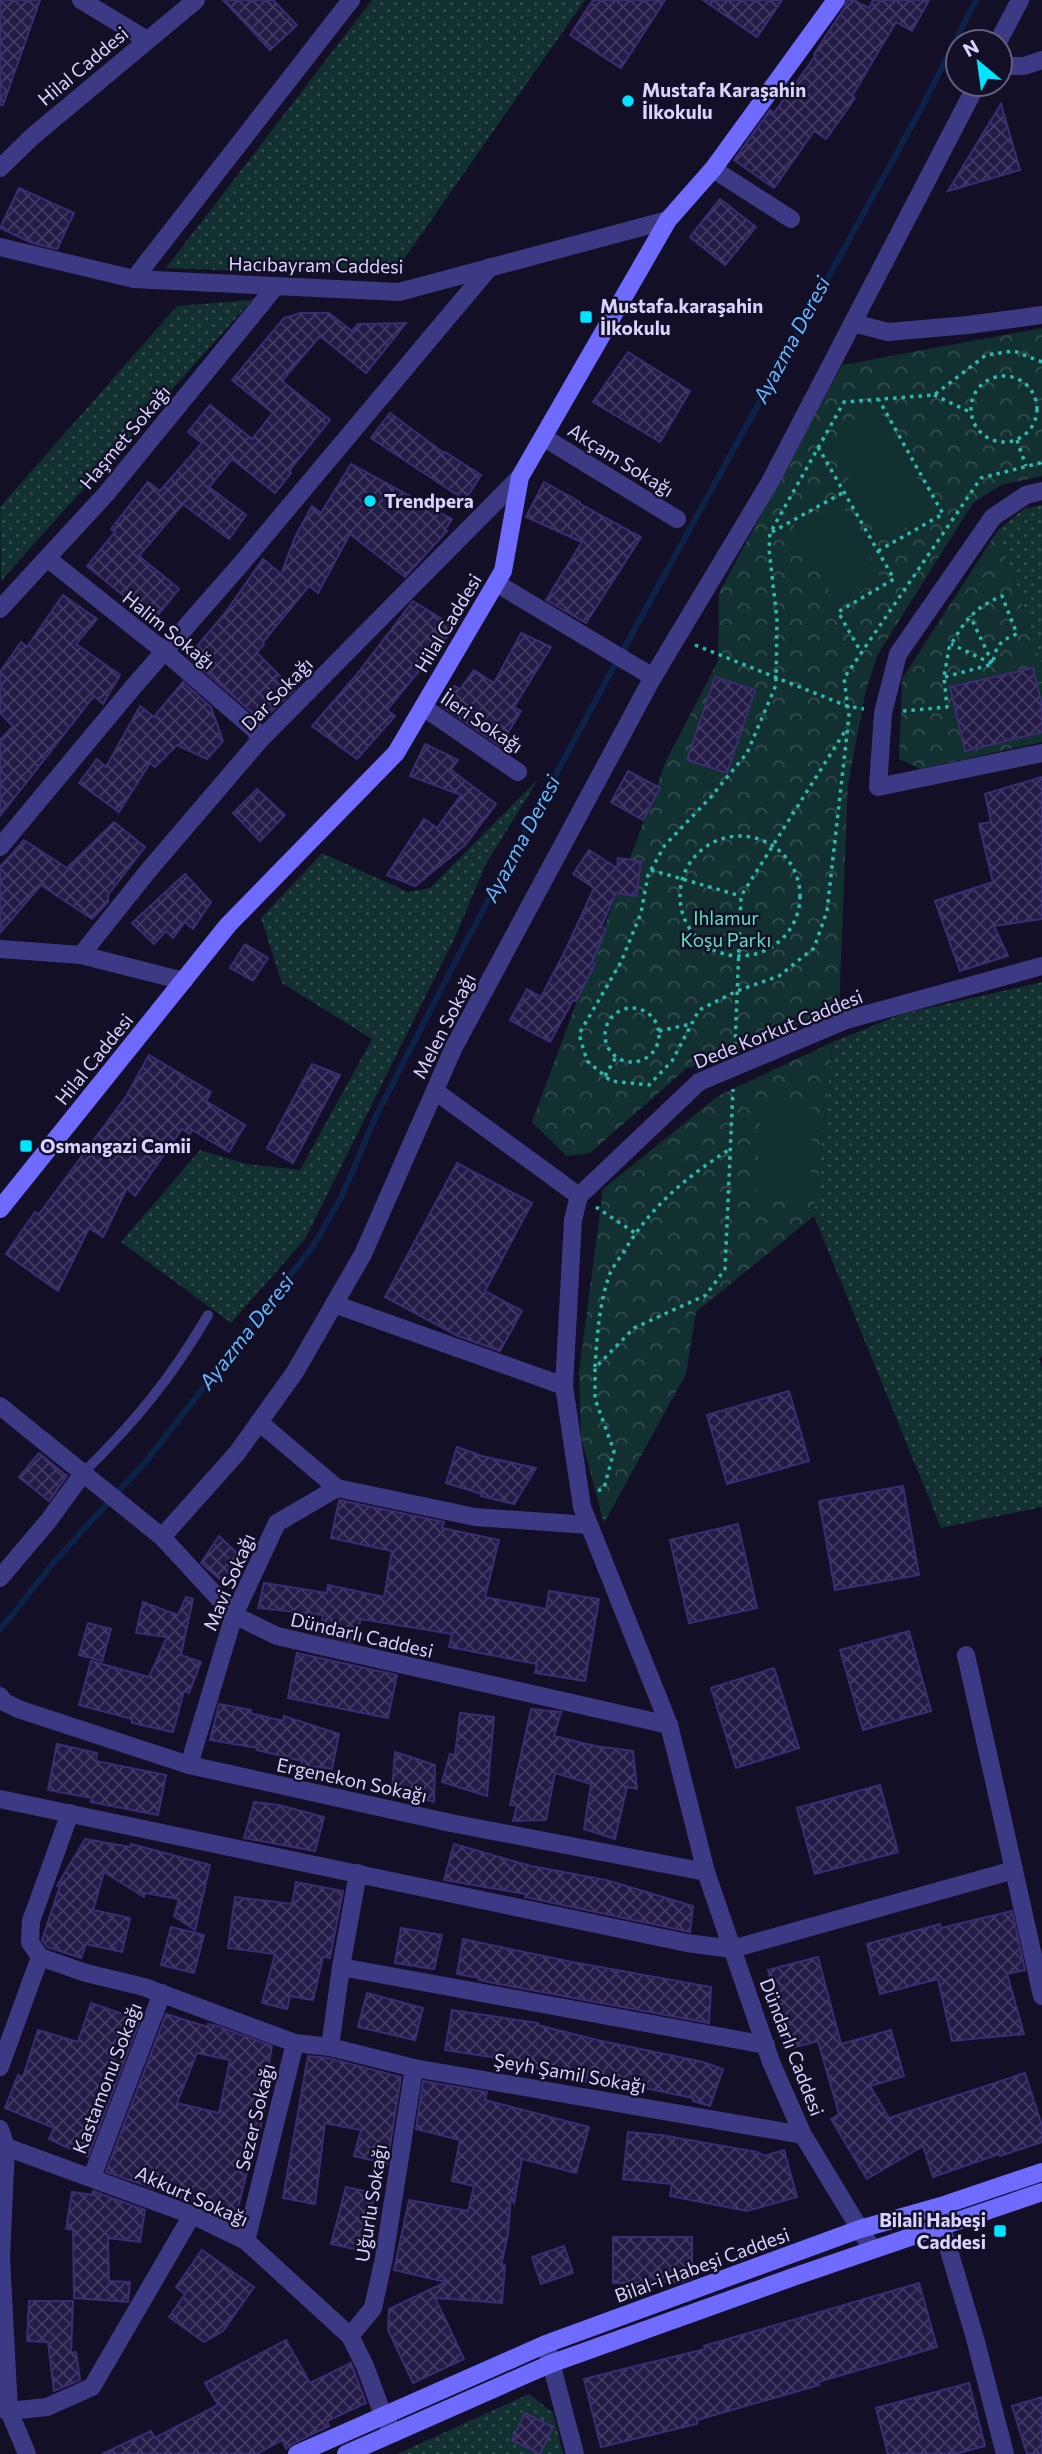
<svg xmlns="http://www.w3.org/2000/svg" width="1042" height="2454" viewBox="0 0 1042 2454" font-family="Commissioner,sans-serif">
	<defs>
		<pattern id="grass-dots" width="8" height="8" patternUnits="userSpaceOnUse" patternTransform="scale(1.75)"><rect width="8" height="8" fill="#12302f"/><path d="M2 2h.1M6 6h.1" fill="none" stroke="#344d4e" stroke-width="1.8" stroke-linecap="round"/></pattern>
		<pattern id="park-crowns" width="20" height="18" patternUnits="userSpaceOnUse" patternTransform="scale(1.75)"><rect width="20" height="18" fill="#12302f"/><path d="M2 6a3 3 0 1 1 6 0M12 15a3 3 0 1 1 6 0" fill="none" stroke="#344d4e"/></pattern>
		<pattern id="building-cross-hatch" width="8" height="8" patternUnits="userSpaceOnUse" patternTransform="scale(1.75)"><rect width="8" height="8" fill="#241b47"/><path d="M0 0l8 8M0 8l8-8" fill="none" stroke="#433b63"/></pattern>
	</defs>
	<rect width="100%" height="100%" fill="#130f26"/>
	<g fill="url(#grass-dots)">
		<path d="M372 0H585L395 272H277L166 268Z"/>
		<path d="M252 300 1 581 0 507 177 306Z"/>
		<path d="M1042 505V667L998 530 1024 509Z"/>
		<path d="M539 778 486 864 456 935 305 1239 231 1323 121 1242 200 1150 247 1164 300 1170 372 1039 282 983 261 918 322 853 408 892 430 888Z"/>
		<path d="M1042 982V1357L1039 1358 1042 1369V1507L941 1528 814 1216 833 1042 902 1014Z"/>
		<path d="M529 2394 553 2413 563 2454H397Z"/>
	</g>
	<g fill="url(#park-crowns)">
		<path d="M1042 328V476L1001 485 973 503 878 654 866 690 848 784 839 1009 686 1069 590 1153 567 1156 532 1122 666 761 718 661 719 593 842 365Z"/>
		<path d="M998 530 1042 667V742L920 769 899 759 902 679Z"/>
		<path d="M833 1042 814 1216 696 1312 686 1374 604 1523 581 1437 579 1372 603 1189 718 1096Z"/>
	</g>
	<g fill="#12302f">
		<path d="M880 412 935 511 883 540 828 441Z"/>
		<path d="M840 501 882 580 837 604 794 525Z"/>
		<path d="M761 1105 814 1108 809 1198 756 1196Z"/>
	</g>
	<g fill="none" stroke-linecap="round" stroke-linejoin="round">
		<path stroke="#0c2248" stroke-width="6" d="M0 1630 54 1562 148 1459 313 1246 342 1196 375 1118 451 970 600 692 922 107 976 0"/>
	</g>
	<g fill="url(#building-cross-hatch)" stroke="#3b2d73" stroke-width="2" fill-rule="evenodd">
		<path d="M0 0H40L3 105H0Z"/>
		<path d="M223 0H273L297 25 270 50Z"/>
		<path d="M593 0H665L621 68 570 35Z"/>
		<path d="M703 0H782L757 37Z"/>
		<path d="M847 0H854L869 8 873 0H929L912 31 896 22 852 96 855 98 826 139 814 131 774 188 734 160 770 110 774 113 816 55 814 54 845 7Z"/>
		<path d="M1001 104 1020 170 948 191Z"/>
		<path d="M19 188 74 213 57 249 32 243 0 228Z"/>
		<path d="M720 199 756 227 725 265 690 237Z"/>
		<path d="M300 313H329L352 331 358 324 406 323 366 373 320 336 282 381 330 420 289 471 291 473 275 493 232 459 209 487 246 515 229 539 183 504 139 556 179 589 154 620 87 566 115 532 111 529 148 482 160 491 202 443 188 432 210 405 252 439 273 413 232 380 284 318Z"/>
		<path d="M628 352 690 391 660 442 593 402Z"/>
		<path d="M390 413 444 453 445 452 481 475 465 500 371 438Z"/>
		<path d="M351 464 452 519 445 530 447 531 405 577 350 534 318 593 309 586 263 642 264 644 257 653 294 690 262 721 188 657 225 613 263 559 281 574 295 537 312 506 321 513Z"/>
		<path d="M544 482 580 502V504L641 537 586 623 546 600 582 542 526 517Z"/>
		<path d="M63 595 97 619 76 644 120 675 103 704 94 696 0 816V740L13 726 0 713V672L21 642 27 647Z"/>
		<path d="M413 601 455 627 387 710 395 716 357 759 312 726 358 673Z"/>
		<path d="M521 633 551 647 514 707 521 711 500 746 442 706 454 686 460 689 474 670 494 683Z"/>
		<path d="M1033 668 1042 706V732L965 751 950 687Z"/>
		<path d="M715 677 755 690 727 773 687 760Z"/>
		<path d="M183 682 211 707 223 741 207 759 177 745 155 767 150 763 119 812 79 783 97 759 106 767 140 706 154 717Z"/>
		<path d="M425 744 458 760 451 770 496 804 465 845 415 886 387 875 424 819 437 828 461 795 410 776Z"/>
		<path d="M628 771 660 788 643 820 611 802Z"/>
		<path d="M1042 777V919L994 926 1008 956 960 971 935 901 993 882 979 824 991 822 985 794Z"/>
		<path d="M257 789 285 815 260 841 233 813Z"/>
		<path d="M114 822 145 847 108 895V902L92 919 41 885 0 933V867L24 840 67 868Z"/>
		<path d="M589 850 617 868 618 858 641 861 636 896 616 893 601 927 606 929 592 962 595 964 576 1001 573 1000 550 1042 510 1020 527 989 541 997 566 949 594 888 573 874Z"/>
		<path d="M185 874 211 902 193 929 185 922 173 938 166 931 154 944 132 923Z"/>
		<path d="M245 944 268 958 253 981 230 968Z"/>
		<path d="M149 1055 211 1092 206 1101 245 1125 229 1152 192 1130 190 1134 182 1129 135 1196 127 1188 103 1237 89 1228 58 1291 6 1254 35 1212 39 1214 127 1095Z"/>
		<path d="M312 1064 340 1075 293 1163 267 1148Z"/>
		<path d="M457 1163 532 1203 485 1291 522 1311 500 1351 458 1336 385 1297Z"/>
		<path d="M789 1391 809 1461 727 1484 707 1415Z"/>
		<path d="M457 1447 482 1456 536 1468 514 1504 481 1496 482 1494 446 1483Z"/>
		<path d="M39 1453 67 1476 49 1501 19 1477Z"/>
		<path d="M903 1486 919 1575 835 1590 819 1501Z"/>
		<path d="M339 1500 444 1522 442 1528 499 1540 485 1597 546 1609 549 1591 599 1599 585 1681 535 1673 537 1664 449 1647 452 1634 361 1619 353 1642 319 1634 323 1615 258 1608 264 1583 327 1593 328 1585 384 1597 392 1551 331 1538Z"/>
		<path d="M738 1524 757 1608 689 1623 670 1540Z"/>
		<path d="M219 1536 243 1559 232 1590 201 1563Z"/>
		<path d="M186 1597 193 1599 181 1655 201 1662 189 1693 184 1691 173 1732 132 1723V1719L79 1705 91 1661 149 1677 167 1637 136 1633 143 1602 178 1615Z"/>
		<path d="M88 1623 111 1629 102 1661 79 1655Z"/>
		<path d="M909 1631 931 1711 863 1730 840 1650Z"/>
		<path d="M297 1653 397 1675 388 1718 288 1698Z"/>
		<path d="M774 1668 799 1748 736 1768 711 1688Z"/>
		<path d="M219 1704 251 1710 250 1713 283 1721 284 1716 339 1734 332 1769 301 1765 302 1761 257 1750 258 1748 210 1740Z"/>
		<path d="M531 1709 561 1712 554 1736 595 1746 633 1751 637 1789 627 1787 615 1839 584 1829 591 1784 555 1773 546 1820 513 1821 517 1806 510 1805Z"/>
		<path d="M460 1713 494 1717 487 1796 442 1782 450 1754 455 1755Z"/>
		<path d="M57 1744 97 1753 96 1761 166 1775 158 1815 91 1802 92 1798 48 1790Z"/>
		<path d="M395 1752 435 1765 434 1802 392 1790Z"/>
		<path d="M880 1785 898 1852 815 1874 797 1808Z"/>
		<path d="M254 1802 279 1805 324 1817 315 1851 244 1838Z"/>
		<path d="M85 1839 130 1847 131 1844 210 1865 195 1930 174 1916 179 1899 145 1893 144 1897 104 1872 93 1910 130 1918 122 1952 86 1944 81 1958 47 1947 42 1940 60 1886H57Z"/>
		<path d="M454 1844 531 1866 606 1880 693 1906 690 1932 525 1897 526 1894 444 1880Z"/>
		<path d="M296 1882 343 1891 330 1958 323 1957 313 2000 290 1996 287 2009 262 2003 275 1954 228 1948 235 1897 292 1904Z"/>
		<path d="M1012 1911 1025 1970 1007 1974 1024 2034 952 2041 938 1979 880 1994 867 1944 940 1924 941 1928Z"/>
		<path d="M171 1927 204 1935 194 1973 161 1965Z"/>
		<path d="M401 1928 442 1935 434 1969 395 1963Z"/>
		<path d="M463 1939 572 1962 711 1987 709 2023 488 1982 479 1980 480 1978 457 1974Z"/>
		<path d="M818 1957 841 2044 891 2030 904 2076 870 2086 889 2118 1025 2073 1042 2126V2142L1000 2156 999 2154 933 2177 923 2146 867 2179 831 2119 839 2114 818 2041 788 2049 768 1970Z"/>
		<path d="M367 1993 423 2008 415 2040 358 2027Z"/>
		<path d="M91 2003 140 2020 88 2157 49 2139 54 2128 5 2108 18 2075 23 2077 38 2030 78 2042Z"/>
		<path d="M452 2010 538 2023V2025L597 2040 703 2062 723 2069 710 2106 693 2101V2098L587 2076 586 2082 528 2066 529 2063 445 2050Z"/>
		<path d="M166 2014 208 2027V2024L218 2026 272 2046 263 2098 267 2099 255 2154 252 2153 236 2215 202 2205 106 2172ZM197 2053 230 2060 219 2113 177 2103Z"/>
		<path d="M308 2056 328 2058 401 2077 387 2164 354 2156 361 2130 325 2123 315 2204 283 2198Z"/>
		<path d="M423 2081 487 2092 485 2100 589 2127 576 2173 522 2159 514 2203 511 2196 508 2234 501 2266 505 2265 502 2303 435 2298 464 2359 413 2383 388 2330 389 2309 446 2282 394 2270 409 2200 468 2211 474 2186 452 2181 460 2140 416 2129Z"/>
		<path d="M628 2132 661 2135 757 2152 765 2156 784 2150 797 2197 747 2211 670 2196 672 2184 623 2179Z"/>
		<path d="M346 2187 375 2193 364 2251 331 2244Z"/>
		<path d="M93 2191 145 2210 140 2242 108 2238 109 2281 130 2282 128 2302 74 2298 73 2230 66 2229 72 2192 92 2195Z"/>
		<path d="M613 2237H692V2278L682 2282 613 2283Z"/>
		<path d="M564 2246 573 2273 541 2284 532 2257Z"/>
		<path d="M202 2250 254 2287 223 2331 204 2342 169 2317 185 2294 176 2287Z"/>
		<path d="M919 2283 937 2347 818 2382 819 2385 697 2420V2424L601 2447 584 2379 705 2349 704 2346Z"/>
		<path d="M29 2301H73L71 2353 76 2352 80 2380 54 2391 48 2342 27 2341Z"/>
		<path d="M286 2340 310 2383 351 2363 366 2403 327 2421 329 2426 292 2444 286 2449 282 2440 257 2454H102L151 2431 155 2438 218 2405 205 2383Z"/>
		<path d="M969 2383 985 2446 955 2454H888L876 2408Z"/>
		<path d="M1042 2397V2454H1027L1012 2406Z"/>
		<path d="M525 2413 553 2427 540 2454 512 2440Z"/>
	</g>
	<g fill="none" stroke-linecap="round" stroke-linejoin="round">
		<g stroke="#2fb8b0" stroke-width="3.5" stroke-dasharray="3.5 5" stroke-linecap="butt">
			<path d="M1042 362 1014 351 986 355 934 395 844 402 770 533 769 549 777 620 776 685 747 753 710 798 665 845 648 875 641 913 621 962 579 1034 587 1061 611 1081 649 1085 672 1061 699 1010 737 991 779 976 814 948 827 911 849 716 844 678 981 478 1040 463 1042 460"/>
			<circle cx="1004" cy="409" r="33"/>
			<path d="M934 395 970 412"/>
			<path d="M1017 440 1026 466"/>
			<path d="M818 447 894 579 838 612 861 652"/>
			<path d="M772 532 844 492"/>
			<path d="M878 551 943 514 879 400"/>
			<path d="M695 645 847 706 864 709"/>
			<path d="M945 677 993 664 970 616"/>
			<path d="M903 711 947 707 944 677 949 648C963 623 974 607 1002 596L1017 634C1000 640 995 647 993 664L951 644"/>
			<circle cx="740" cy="896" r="60"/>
			<path d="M651 870 741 896"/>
			<circle cx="632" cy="1035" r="27"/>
			<path d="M659 1031 691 1024"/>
			<path d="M735 1046 741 896 847 728"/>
			<path d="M605 1076 616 1057"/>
			<path d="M596 1207 635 1233"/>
			<path d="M595 1367C597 1337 599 1305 609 1276 612 1268 618 1260 623 1253 651 1206 685 1178 730 1149"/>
			<path d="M598 1491 604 1488 614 1451 595 1399V1368L634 1328 706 1295 725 1269 733 1089"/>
		</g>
		<path stroke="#3d3a85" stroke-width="10" d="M84 1472C135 1422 172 1377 208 1315"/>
		<g stroke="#3d3a85" stroke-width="18">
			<path d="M81 0 147 40"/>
			<path d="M998 42 1020 0"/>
			<path d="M1000 66H1024L1042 60"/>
			<path d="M0 168 33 136 196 0"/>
			<path d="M713 169 791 219"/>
			<path d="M0 247 134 279 399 292 668 220"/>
			<path d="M134 279 351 0"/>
			<path d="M853 323 888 332 968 325 1042 315"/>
			<path d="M543 437 677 519"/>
			<path d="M1042 491 1026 495 993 517 898 654 883 713 878 787 1042 753"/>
			<path d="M47 558 164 651 255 730 260 740"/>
			<path d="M496 583 653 677"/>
			<path d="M0 609 106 494 276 286"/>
			<path d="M423 707 518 772"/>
			<path d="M0 847 134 686 241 564 490 267"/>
			<path d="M0 949 81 955 184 981"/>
			<path d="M81 955 148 871 260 740 520 477"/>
			<path d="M435 1091 579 1196 699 1082 846 1020 1042 966"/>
			<path d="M334 1304 564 1386 573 1220 579 1196"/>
			<path d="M564 1386 582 1507 669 1725"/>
			<path d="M0 1406 162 1537 234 1615 277 1636 669 1725 706 1872 771 2062 803 2135 872 2249"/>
			<path d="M259 1422 337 1488 475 1517 588 1525"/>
			<path d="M162 1537 237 1453 295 1372 363 1254 454 1047 653 677 770 482 977 84"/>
			<path d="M0 1578 49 1520 84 1472"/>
			<path d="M966 1655 1042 1996"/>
			<path d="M0 1696 4 1702 21 1710 189 1765 451 1823 706 1872"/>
			<path d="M189 1765 234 1615 277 1523 337 1488"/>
			<path d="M0 1799 687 1943 732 1949 1014 1870"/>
			<path d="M358 1873 341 1967 766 2045"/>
			<path d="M40 1957 86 1973 144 1987 295 2043 330 2047"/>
			<path d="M40 1957 30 1942 31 1921 70 1813"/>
			<path d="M341 1967 330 2047 414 2068 803 2135"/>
			<path d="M0 2067 40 1957"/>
			<path d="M0 2129 6 2147 192 2215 246 2241 350 2336 365 2366 383 2415 394 2433"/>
			<path d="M6 2147 1 2258 9 2411 27 2454"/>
			<path d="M92 2177 162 1993"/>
			<path d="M941 2211 942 2227 975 2338 1005 2454"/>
			<path d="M246 2241 295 2043"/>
			<path d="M350 2336 373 2308 384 2258 414 2068"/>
			<path d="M546 2344 575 2454"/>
			<path d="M0 2408 9 2411 47 2407 92 2387 192 2215"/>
		</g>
		<g stroke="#6f6bff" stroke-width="18">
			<path d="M0 1209 228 925 396 753 503 571 520 477 668 220 713 169 836 0"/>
			<path d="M297 2454 546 2344 860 2229 941 2206 1042 2172"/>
			<path d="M346 2454 550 2364 796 2276 1042 2192"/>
		</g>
	</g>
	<g fill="#00e5ff" stroke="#130f26" stroke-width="2.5">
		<circle cx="628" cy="101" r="7"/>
		<rect x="579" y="310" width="14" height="14" rx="3.5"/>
		<circle cx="370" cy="501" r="7"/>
		<rect x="19" y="1139" width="14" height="14" rx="3.5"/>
		<rect x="993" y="2224" width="14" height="14" rx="3.5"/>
	</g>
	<g text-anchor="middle" stroke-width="5" stroke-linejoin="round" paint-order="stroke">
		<g font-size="19" fill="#d9d4ff" stroke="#130f26">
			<text transform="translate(83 66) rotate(-40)" y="7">Hilal Caddesi</text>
			<text transform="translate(316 265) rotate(1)" y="7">Hacıbayram Caddesi</text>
			<text transform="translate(125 437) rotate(-50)" y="7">Haşmet Sokağı</text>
			<text transform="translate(621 460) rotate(32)" y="7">Akçam Sokağı</text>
			<text transform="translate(448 623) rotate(-59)" y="7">Hilal Caddesi</text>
			<text transform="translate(169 630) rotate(39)" y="7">Halim Sokağı</text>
			<text transform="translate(277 694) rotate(-46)" y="7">Dar Sokağı</text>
			<text transform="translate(482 722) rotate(34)" y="7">İleri Sokağı</text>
			<text transform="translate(444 1026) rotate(-63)" y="7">Melen Sokağı</text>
			<text transform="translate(778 1029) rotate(-22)" y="7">Dede Korkut Caddesi</text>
			<text transform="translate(94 1059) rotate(-51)" y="7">Hilal Caddesi</text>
			<text transform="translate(229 1582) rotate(-67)" y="7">Mavi Sokağı</text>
			<text transform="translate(362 1635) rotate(13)" y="7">Dündarlı Caddesi</text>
			<text transform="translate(352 1780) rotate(12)" y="7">Ergenekon Sokağı</text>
			<text transform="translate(792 2047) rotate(69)" y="7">Dündarlı Caddesi</text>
			<text transform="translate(570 2073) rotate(10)" y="7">Şeyh Şamil Sokağı</text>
			<text transform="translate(107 2078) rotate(-69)" y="7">Kastamonu Sokağı</text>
			<text transform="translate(255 2117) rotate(-76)" y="7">Sezer Sokağı</text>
			<text transform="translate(192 2196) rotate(24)" y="7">Akkurt Sokağı</text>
			<text transform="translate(371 2203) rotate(-81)" y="7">Uğurlu Sokağı</text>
			<text transform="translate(702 2265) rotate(-20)" y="7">Bilal-i Habeşi Caddesi</text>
		</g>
		<g font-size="19" font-weight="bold" fill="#d9d4ff" stroke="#130f26" text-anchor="start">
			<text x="642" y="97">Mustafa Karaşahin<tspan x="642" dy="22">İlkokulu</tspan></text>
			<text x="600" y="313">Mustafa.karaşahin<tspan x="600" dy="22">İlkokulu</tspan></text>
			<text x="384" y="508">Trendpera</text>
			<text x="40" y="1153">Osmangazi Camii</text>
			<text x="986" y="2227" text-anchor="end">Bilali Habeşi<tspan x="986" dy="22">Caddesi</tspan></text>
		</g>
		<g font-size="19" fill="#5fe0c0" stroke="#130f26">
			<text x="726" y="925">Ihlamur<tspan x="726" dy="22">Koşu Parkı</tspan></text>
		</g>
		<g font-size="21" font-style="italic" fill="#62b6ff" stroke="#130f26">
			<text transform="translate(792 340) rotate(-62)" y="7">Ayazma Deresi</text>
			<text transform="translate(522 839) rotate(-62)" y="7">Ayazma Deresi</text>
			<text transform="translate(247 1332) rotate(-52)" y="7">Ayazma Deresi</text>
		</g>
	</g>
	<g transform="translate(979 63) rotate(331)"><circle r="33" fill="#130f26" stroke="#625e7d" stroke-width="2"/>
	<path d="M0-5L12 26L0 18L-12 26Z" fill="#00e5ff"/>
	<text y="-10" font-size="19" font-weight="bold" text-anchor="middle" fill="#d9d4ff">N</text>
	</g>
</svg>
